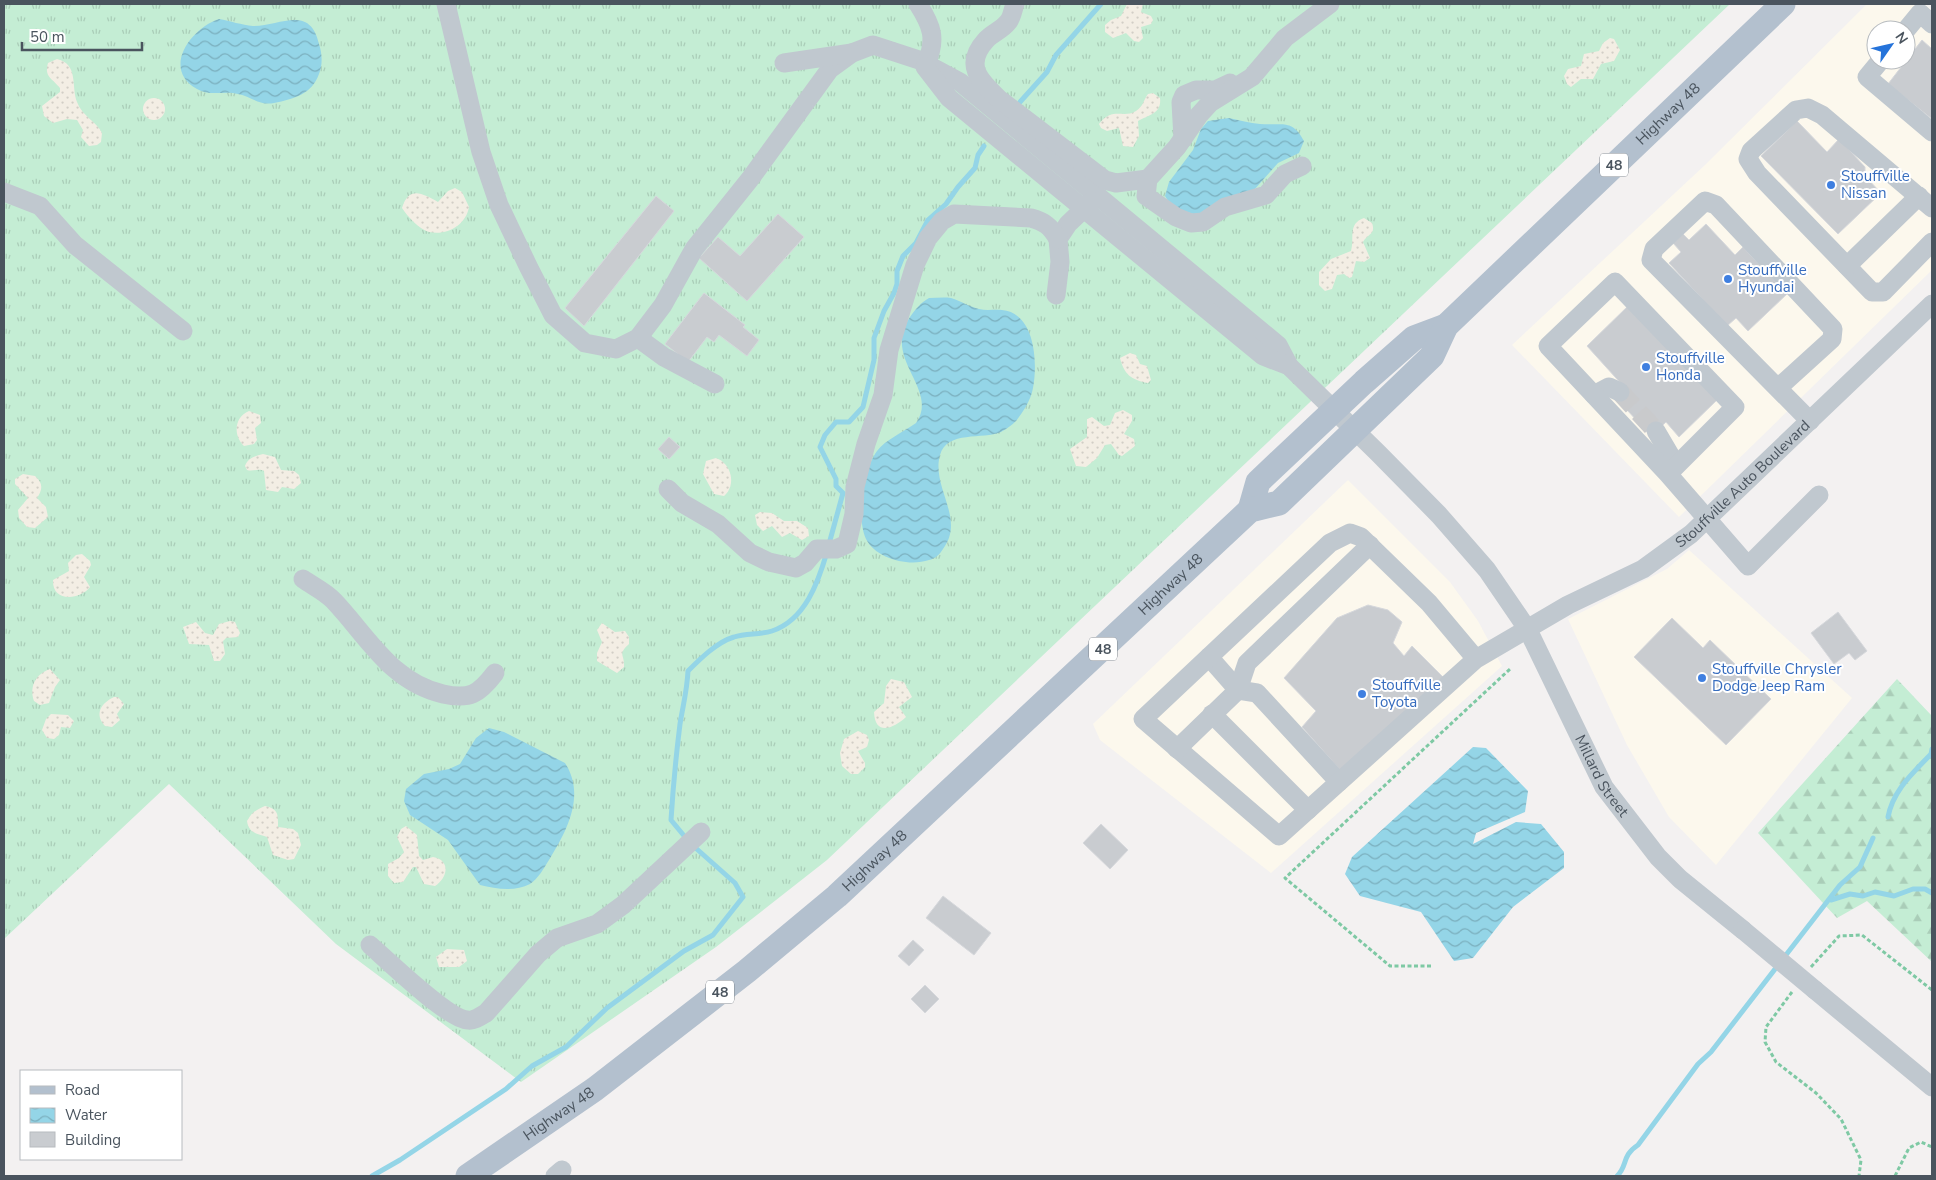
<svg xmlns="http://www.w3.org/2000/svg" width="1936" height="1180" viewBox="0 0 1936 1180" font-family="'Nunito Sans',sans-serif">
	<defs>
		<pattern id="grass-tufts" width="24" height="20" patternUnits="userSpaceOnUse" patternTransform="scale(1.25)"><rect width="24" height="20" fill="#c4edd4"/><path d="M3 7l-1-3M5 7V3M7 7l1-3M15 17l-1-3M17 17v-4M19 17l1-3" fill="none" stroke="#aacdb8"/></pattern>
		<pattern id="forest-firs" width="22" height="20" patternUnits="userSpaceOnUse" patternTransform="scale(1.25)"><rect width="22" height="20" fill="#c4edd4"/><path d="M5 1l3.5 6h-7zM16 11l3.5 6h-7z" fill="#aacdb8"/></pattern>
		<pattern id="sand-dots" width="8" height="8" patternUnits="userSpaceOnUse" patternTransform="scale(1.25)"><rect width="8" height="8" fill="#f3eee4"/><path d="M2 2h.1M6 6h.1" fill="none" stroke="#d2cec6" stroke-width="1.8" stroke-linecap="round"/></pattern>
		<pattern id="water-waves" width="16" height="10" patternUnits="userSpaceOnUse" patternTransform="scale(1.25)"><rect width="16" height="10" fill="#94d5e7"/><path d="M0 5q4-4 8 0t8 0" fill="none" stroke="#7bafbe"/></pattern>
	</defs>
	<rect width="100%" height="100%" fill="#f3f1f1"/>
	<g fill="#fcf8ed" fill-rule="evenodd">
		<path d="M1867 4H1925L1932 10V270L1679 517 1512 345 1705 165ZM1876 30H1906V60H1876Z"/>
		<path d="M1348 480 1450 582 1478 621 1502 666 1271 873 1100 740 1093 724Z"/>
		<path d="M1689 550 1852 698 1716 865 1669 817 1627 745 1568 619 1667 569Z"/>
	</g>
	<path fill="url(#grass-tufts)" d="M4 4H1730L827 860 716 947 521 1082 336 944 169 784 4 939Z"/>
	<path fill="url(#forest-firs)" d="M1897 679 1932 716V962L1867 901 1837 918 1758 833Z"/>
	<g fill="url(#sand-dots)">
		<path d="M1127 4H1143L1141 12 1151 16 1153 20 1151 24 1141 27 1143 38 1139 42 1134 41 1126 33 1113 38 1105 32V25L1111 20 1121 16Z"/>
		<path d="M1610 38 1614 39 1620 50 1614 61 1601 64 1593 79H1581L1571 87 1567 84 1564 76 1568 69 1581 66 1584 54 1599 51 1603 43Z"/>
		<path d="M57 59C79 64 71 87 77 102 82 116 97 122 102 133L101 142 97 145 89 146 81 137 83 130 77 120 67 119 53 123 44 116 42 106 60 92V88C52 78 44 77 48 63Z"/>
		<path d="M1153 93 1160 98C1162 114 1148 115 1138 121L1139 136 1133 147 1123 146 1119 128 1107 131 1101 128 1099 124C1113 106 1123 119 1136 111 1143 107 1144 99 1148 94Z"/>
		<circle cx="154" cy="109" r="11"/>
		<path d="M455 188 462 192 469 207C466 225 447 236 429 232 419 229 408 217 402 208 409 185 423 194 438 202L448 191Z"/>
		<path d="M1364 218 1372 223C1376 235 1368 233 1363 242L1370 258 1364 262 1356 261 1352 277 1349 278 1344 274 1337 275 1332 289 1325 291 1319 285V272L1331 259 1351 251C1355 238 1347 224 1364 218Z"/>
		<path d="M1130 353 1136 355 1140 364 1147 366 1151 380 1148 383C1131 380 1124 374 1120 358Z"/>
		<path d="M1123 410 1132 415V421L1124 434 1134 439 1135 446 1122 456 1119 455 1111 444 1105 445 1097 458 1086 467 1076 466 1070 449 1087 437V419L1092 417 1104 426 1110 425 1115 413Z"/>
		<path d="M249 411 260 415 261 423 255 428 257 440 254 444 244 446C233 436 234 417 249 411Z"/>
		<path d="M263 454 275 457 281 470 294 471 299 475 301 483 294 489 282 487 278 492 266 490 264 471C258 468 253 472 247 470L245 466C248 458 255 456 263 454Z"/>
		<path d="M716 458C731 463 737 485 724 496L714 494 703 474 706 461Z"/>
		<path d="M23 474 35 476C43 483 43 489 37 498L46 507 48 517 35 528 27 527 19 518 18 510 28 498 15 484V479Z"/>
		<path d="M760 512 772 513 784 521H797L808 528 809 536 802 540 790 533 782 537 772 526 763 531 757 525 755 515Z"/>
		<path d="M82 554 90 561 91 565 84 577 90 587C80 600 52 603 53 580L69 571 68 563 76 555Z"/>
		<path d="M230 621 235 622 240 633 238 637 226 638 223 641 225 654 220 661H214L209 645 189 644 183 627 196 622 205 633 213 635 219 624Z"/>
		<path d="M602 623 615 632 625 631 629 637V644C617 655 625 654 624 667L617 673 597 661V653L602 642 597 630Z"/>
		<path d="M50 669 60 680 55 687 49 703 40 705 34 701C29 686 36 674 50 669Z"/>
		<path d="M891 679 904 682 912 697 899 707 906 717C894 728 875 737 874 712L884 703 886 686Z"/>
		<path d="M114 697H118L124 704 117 714 120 720 112 727 105 726C94 714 101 703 114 697Z"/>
		<path d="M51 714 68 715 74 721 70 728 61 727 59 735 54 739 47 738 42 730 46 719Z"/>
		<path d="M858 731 867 735 869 740 867 747 858 751 865 763V767L858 774H851L842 766 840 753 844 739Z"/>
		<path d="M265 806C279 809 278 815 278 827L293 829 298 833 301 845 294 859 288 860 273 855 267 837C257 833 249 834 247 821 252 812 256 810 265 806Z"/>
		<path d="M406 826 417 835 419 856 423 860 433 857C451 860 448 878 435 886L424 884 416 867H413L403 882 394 883 388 876V864L399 858 404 852 397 837 401 829Z"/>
		<path d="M447 949 464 950 467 961 459 967H439L436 957Z"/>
	</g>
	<g fill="url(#water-waves)">
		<path d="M219 19C230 21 242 25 253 26 280 26 310 4 319 44 322 53 323 64 319 74 312 94 294 99 274 103 260 106 252 97 238 94 225 90 210 97 197 89 161 69 191 28 219 19Z"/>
		<path d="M1229 118C1239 120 1250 123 1260 124 1282 126 1292 118 1304 141L1299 153 1278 163 1254 190 1196 215 1172 207 1165 196 1169 182 1193 150 1201 129 1208 121Z"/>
		<path d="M929 298C936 298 944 297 951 298 961 301 970 307 979 309 987 311 995 309 1002 310 1035 313 1038 362 1033 388 1031 400 1023 412 1016 421 1012 425 1005 430 1001 432 983 440 947 430 940 455 931 487 966 519 943 549 940 554 935 559 929 560 909 567 876 559 866 539 856 517 863 470 877 451 885 440 905 431 916 423 940 389 881 359 910 317 916 309 920 303 929 298Z"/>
		<path d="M489 728 504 732 565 763C586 795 567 831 549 860 544 868 538 879 530 884 515 892 496 889 480 885L448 840 410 815 404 801 406 789 424 774 449 769 460 764 476 738Z"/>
		<path d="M1473 747 1486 748 1528 791 1525 812 1476 833 1473 844 1516 822 1541 824 1564 852V868L1513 907 1473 958 1454 961 1421 912 1360 896 1345 874 1352 857Z"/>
	</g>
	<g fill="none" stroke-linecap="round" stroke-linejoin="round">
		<g stroke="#94d5e7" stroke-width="5">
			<path d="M1020 102 1047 72 1056 55 1101 4"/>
			<path d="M829 544 843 493 836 486V479L820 447 825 435 836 422H849L863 407 874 360V338L884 311 894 293 897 284V271L903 256 916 243 928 220 946 204 958 187 975 168 978 155 984 146"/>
			<path d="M1888 817C1893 790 1913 773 1931 754L1932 749"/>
			<path d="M1831 900 1850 894 1863 896 1875 892 1894 896 1913 889H1925L1932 893"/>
			<path d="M372 1176 400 1160 506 1089 532 1066 566 1047 607 1008 684 951 713 935 743 897 735 883 690 843 671 820C673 788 676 756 680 724 683 705 687 691 688 671 700 659 717 642 734 637 746 633 760 635 772 631 805 620 818 583 827 552"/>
			<path d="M1617 1176C1628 1166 1621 1156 1638 1145L1698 1064 1711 1052 1840 885 1860 867 1873 838"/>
		</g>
	</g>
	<g fill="#c9ccd0" stroke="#d6d8dc">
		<path d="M1922 40 1932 49V119L1888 84Z"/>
		<path d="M1797 121 1827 152 1839 139 1865 167V176L1881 193 1838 234 1761 156Z"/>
		<path d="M656 196 674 211 584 326 565 308Z"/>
		<path d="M778 214 804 237 747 301 699 258 718 237 740 256Z"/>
		<path d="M1706 224 1735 255 1743 247 1787 294 1748 331 1736 318 1727 326 1669 263 1681 252 1673 243 1683 234 1689 240Z"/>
		<path d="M704 293 745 325 743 327 759 340 747 356 719 335 714 342 707 337 688 362 665 344Z"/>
		<path d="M1628 306 1718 399 1679 437 1666 422 1651 436 1615 397 1625 388 1587 346Z"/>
		<path d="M669 437 680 447 669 459 658 449Z"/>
		<path d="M1368 605 1388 610 1402 622 1393 643 1404 656 1412 646 1443 677 1341 771 1302 727 1316 711 1284 678 1337 618Z"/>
		<path d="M1838 612 1867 651 1855 660 1849 653 1834 664 1811 633Z"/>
		<path d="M1672 618 1703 648 1710 640 1771 699 1726 745 1634 657Z"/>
		<path d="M1101 824 1128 850 1110 869 1083 843Z"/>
		<path d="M943 896 991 933 974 955 926 918Z"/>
		<path d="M913 940 924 950 909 966 898 956Z"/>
		<path d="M925 985 939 999 925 1013 911 999Z"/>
	</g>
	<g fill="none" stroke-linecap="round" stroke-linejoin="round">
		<path stroke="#c9cacc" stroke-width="19" stroke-dasharray="19 9" stroke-linecap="butt" d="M1620 392 1656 431"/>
		<g stroke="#7ec9a4" stroke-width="3" stroke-dasharray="4 2.5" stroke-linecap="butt">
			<path d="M1431 966H1390L1285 878 1510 669"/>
			<path d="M1811 967 1839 936 1862 935 1932 990"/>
			<path d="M1792 992 1766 1027 1765 1042 1776 1062 1816 1093 1841 1119 1861 1160 1859 1176"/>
			<path d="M1895 1176 1909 1148 1921 1142 1932 1147"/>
		</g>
		<g stroke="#c0c8cf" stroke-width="19">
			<path id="s1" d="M446 4 481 152 499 205 528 266 553 315 585 343 616 349 638 338 663 305 694 249 750 179 830 69 852 53 873 45 919 60 960 82 1278 345 1289 366 1378 453 1439 515 1487 570 1528 630 1604 787 1658 857 1680 879 1743 930"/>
			<path d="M918 4C932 26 937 39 926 64"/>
			<path d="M1015 4C1013 9 1012 18 1008 22 1002 30 992 33 986 40 963 65 980 81 999 99L1105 180 1116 183 1148 179"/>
			<path d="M1906 30 1920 13 1932 24"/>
			<path d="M1881 60 1867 77 1932 132"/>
			<path d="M784 63 852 53"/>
			<path d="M925 67 949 98 1263 356 1289 366"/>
			<path d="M1183 139 1181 102 1184 95 1196 90H1215L1230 83"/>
			<path d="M1302 166 1285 174 1266 195 1225 207 1203 222 1191 223 1176 217 1146 196 1148 179 1177 147 1199 115 1210 103 1252 77 1285 38 1330 4"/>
			<path d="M4 192 40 206 75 245 183 331"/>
			<path d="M1932 208 1822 115 1808 108 1796 110 1751 151 1748 159 1757 173 1872 292H1883L1932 242"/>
			<path d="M1847 266 1919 196"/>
			<path d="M1056 295 1060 262 1058 239 1068 224 1092 201"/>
			<path d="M638 338 664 357 715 384"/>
			<path d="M1778 388 1832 339 1833 329 1716 205 1705 201 1654 249 1651 260 1810 421"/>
			<path d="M1594 395 1609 387 1620 392"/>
			<path d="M1656 431 1676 465"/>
			<path d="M1668 474 1548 346 1615 282 1735 407 1668 474 1748 566 1819 495"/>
			<path d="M668 489 682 503 718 524 750 553 769 562 796 568 805 563 817 549H836L847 544 854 514 855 487 866 444 883 395 889 350 915 265 928 238 942 221 954 214 1031 218C1045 222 1050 226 1058 239"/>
			<path d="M303 579C313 586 326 592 334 601 368 637 391 682 443 694 470 700 479 694 495 673"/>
			<path d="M1209 657 1238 690 1257 693 1339 782"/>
			<path id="s2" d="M1476 659 1429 603 1361 537 1350 533 1330 543 1143 719 1279 836 1476 659 1568 605 1643 569 1691 534 1932 304"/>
			<path d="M1212 714 1308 810"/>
			<path d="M1177 749 1238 690 1247 663 1370 545"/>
			<path d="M370 945C387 960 449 1020 468 1020 474 1021 481 1016 486 1013L538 954 557 938 597 924 623 905 701 832"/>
			<path d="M1815 990 1932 1087"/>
			<path d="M555 1176 562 1170"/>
		</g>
		<g stroke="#b3c0ce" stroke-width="25">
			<path d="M1250 510 1258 482 1364 382 1414 338 1446 326"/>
			<path id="s3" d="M468 1176 595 1089 747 971 837 896 1250 510 1279 503 1432 356 1446 326 1783 4"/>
		</g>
		<path stroke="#c0c8cf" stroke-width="19" d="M1743 930 1815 990"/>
	</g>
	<g fill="#3f7fe0" stroke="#fff" stroke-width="2">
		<circle cx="1831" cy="185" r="5"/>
		<circle cx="1728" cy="279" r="5"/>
		<circle cx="1646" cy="367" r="5"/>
		<circle cx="1702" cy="678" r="5"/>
		<circle cx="1362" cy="694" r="5"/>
	</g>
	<g text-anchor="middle" stroke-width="4" stroke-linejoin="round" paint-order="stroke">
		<g fill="#fff" stroke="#80878e" stroke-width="1">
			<rect x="1600" y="153.5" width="28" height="23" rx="4"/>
			<rect x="1089" y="637.5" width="28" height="23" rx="4"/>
			<rect x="706" y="980.5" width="28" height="23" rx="4"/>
		</g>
		<g font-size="14" font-weight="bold" fill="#4a545e">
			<text x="1614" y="170">48</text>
			<text x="1103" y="654">48</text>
			<text x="720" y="997">48</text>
		</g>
		<g font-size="15" fill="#4a545e" stroke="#fff">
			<text dy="5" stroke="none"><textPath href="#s3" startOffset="1611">Highway 48</textPath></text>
			<text dy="5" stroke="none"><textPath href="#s2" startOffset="1224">Stouffville Auto Boulevard</textPath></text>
			<text dy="5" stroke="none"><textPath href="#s3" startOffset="920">Highway 48</textPath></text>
			<text dy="5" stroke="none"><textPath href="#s1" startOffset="1862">Millard Street</textPath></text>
			<text dy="5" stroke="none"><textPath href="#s3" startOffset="515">Highway 48</textPath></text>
			<text dy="5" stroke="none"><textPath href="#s3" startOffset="110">Highway 48</textPath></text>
		</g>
		<g font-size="15" fill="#366cbe" stroke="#fff" text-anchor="start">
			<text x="1841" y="181">Stouffville<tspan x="1841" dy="17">Nissan</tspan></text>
			<text x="1738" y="275">Stouffville<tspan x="1738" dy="17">Hyundai</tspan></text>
			<text x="1656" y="363">Stouffville<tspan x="1656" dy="17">Honda</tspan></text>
			<text x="1712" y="674">Stouffville Chrysler<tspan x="1712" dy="17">Dodge Jeep Ram</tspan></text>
			<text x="1372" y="690">Stouffville<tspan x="1372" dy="17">Toyota</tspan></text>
		</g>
	</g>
	<rect width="1936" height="1180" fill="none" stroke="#4a545e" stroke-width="10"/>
	<rect x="20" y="1070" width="162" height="90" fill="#ffffff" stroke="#b7bbbf"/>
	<rect x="30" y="1086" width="25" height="8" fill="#b3c0ce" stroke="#b7bbbf"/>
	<text x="65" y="1095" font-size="15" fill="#4a545e">Road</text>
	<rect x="30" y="1108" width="25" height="15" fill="url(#water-waves)" stroke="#b7bbbf"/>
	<text x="65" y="1120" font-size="15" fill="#4a545e">Water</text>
	<rect x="30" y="1132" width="25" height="15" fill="#c9ccd0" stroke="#b7bbbf"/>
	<text x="65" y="1145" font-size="15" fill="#4a545e">Building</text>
	<g transform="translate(1891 45) rotate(56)"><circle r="24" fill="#ffffff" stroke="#b7bbbf"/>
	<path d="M0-4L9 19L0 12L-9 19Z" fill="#2573da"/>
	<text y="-8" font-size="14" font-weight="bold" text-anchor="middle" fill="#4a545e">N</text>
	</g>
	<path d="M22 42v8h120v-8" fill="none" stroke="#4a545e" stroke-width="2.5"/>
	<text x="30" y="42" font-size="15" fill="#4a545e" stroke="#ffffff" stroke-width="4" paint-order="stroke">50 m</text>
</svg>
